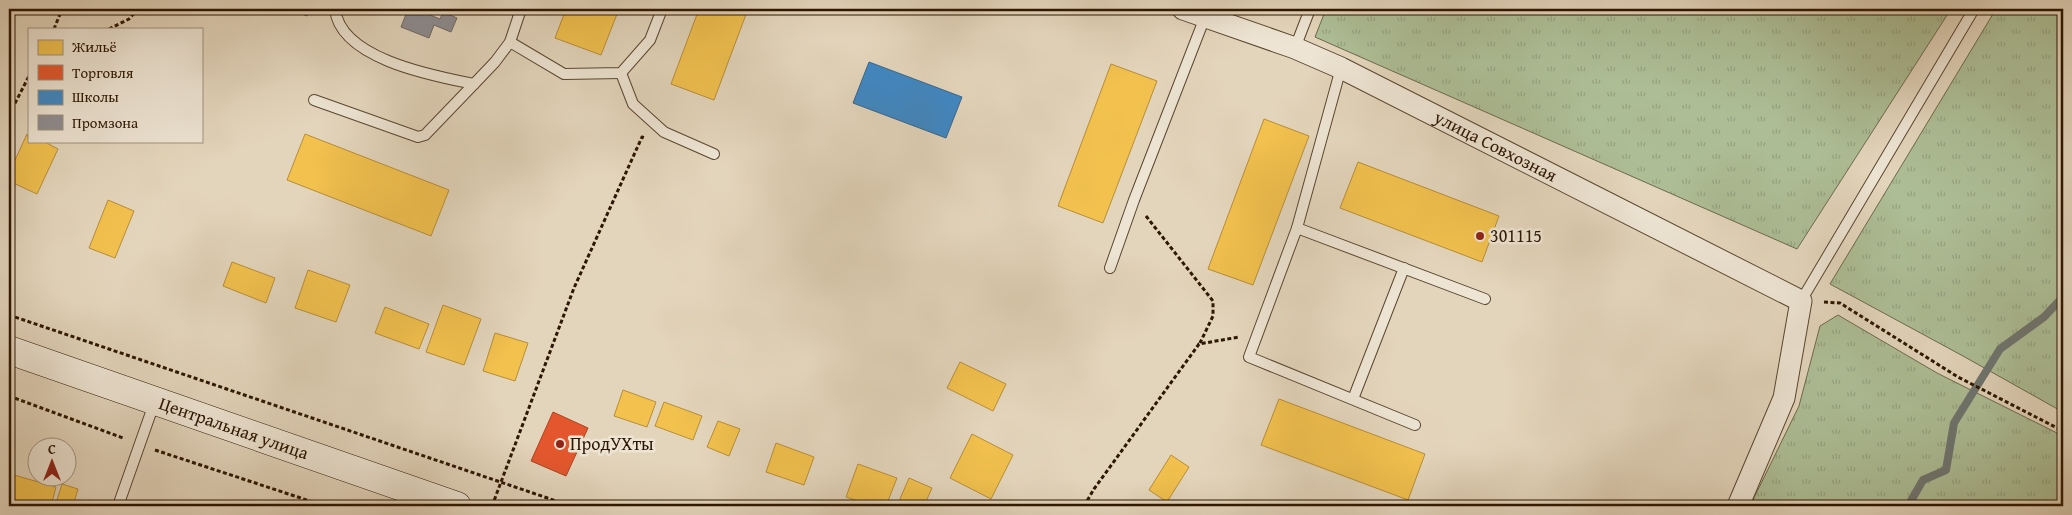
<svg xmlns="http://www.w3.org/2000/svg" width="2072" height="515" viewBox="0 0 2072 515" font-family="'Gentium Book Plus',serif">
	<defs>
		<pattern id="grass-tufts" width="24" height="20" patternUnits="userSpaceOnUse" patternTransform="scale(1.25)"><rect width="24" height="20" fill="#adbe96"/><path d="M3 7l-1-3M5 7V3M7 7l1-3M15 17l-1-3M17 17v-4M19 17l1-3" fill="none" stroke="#95a380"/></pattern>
	</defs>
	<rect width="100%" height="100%" fill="#e3d5bc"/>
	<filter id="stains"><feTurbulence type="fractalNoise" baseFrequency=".004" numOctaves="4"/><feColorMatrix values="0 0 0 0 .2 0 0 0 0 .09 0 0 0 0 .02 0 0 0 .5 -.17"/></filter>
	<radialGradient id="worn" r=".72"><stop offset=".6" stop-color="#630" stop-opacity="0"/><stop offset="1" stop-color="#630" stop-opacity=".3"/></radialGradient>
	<g fill="url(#grass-tufts)" stroke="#6c6a4b">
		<path d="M1326 9H1951L1797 249 1315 37Z"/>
		<path d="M1996 9H2063V408L2061 411 1963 356 1830 284Z"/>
		<path d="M1838 315 1937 373 2063 436V506H1750L1799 406 1820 326Z"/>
	</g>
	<g fill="#f2c14e" stroke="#b78e37">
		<path d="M566 9H619L601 55 555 38Z"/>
		<path d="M699 9H748L714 100 671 84Z"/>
		<path d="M1111 64 1157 81 1103 223 1058 206Z"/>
		<path d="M1264 119 1309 136 1253 285 1208 269Z"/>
		<path d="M27 134 29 141H43L58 149 37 194 9 181V173Z"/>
		<path d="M305 134 449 190 431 236 287 180Z"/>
		<path d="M1358 162 1499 216 1482 262 1340 208Z"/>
		<path d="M108 200 134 211 115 258 89 248Z"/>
		<path d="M232 262 275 278 266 303 223 286Z"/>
		<path d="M308 270 350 285 336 322 295 308Z"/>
		<path d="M443 305 481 319 464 365 426 352Z"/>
		<path d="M385 307 429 324 419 349 375 333Z"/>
		<path d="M495 333 528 343 515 381 483 371Z"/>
		<path d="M960 362 1006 384 993 411 947 388Z"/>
		<path d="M623 390 656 402 647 427 614 416Z"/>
		<path d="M1279 399 1425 454 1408 500 1261 445Z"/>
		<path d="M664 402 702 416 693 440 655 426Z"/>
		<path d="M718 421 740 429 729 456 707 447Z"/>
		<path d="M972 434 1013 455 991 499 950 478Z"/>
		<path d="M776 443 814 457 804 485 766 472Z"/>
		<path d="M1171 455 1189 467 1167 502 1149 490Z"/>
		<path d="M858 464 897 478 886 506H872L846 497Z"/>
		<path d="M14 475 56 487 51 506H9V494Z"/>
		<path d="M909 478 932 488 924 506H897Z"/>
		<path d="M62 484 78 489 74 502 88 506H55Z"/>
	</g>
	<path fill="#e4572e" stroke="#ad4420" d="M553 412 588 428 566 476 531 461Z"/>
	<path fill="#3f88c5" stroke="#39668a" d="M869 62 962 97 946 138 853 103Z"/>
	<g fill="#8d8d92" stroke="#706a66">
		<path d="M290 9H310L307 16Z"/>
		<path d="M384 9H396L394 13Z"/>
		<path d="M408 9H415L440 19 443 12 457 18 451 32 434 25 429 38 401 27Z"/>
	</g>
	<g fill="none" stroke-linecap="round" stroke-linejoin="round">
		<path stroke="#6f7671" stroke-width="8" d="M1908 506 1923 480 1946 470 1954 423 2000 349 2044 317 2063 297"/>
		<defs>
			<g id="service">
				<path d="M335 9C340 59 434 76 474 84L495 62 510 42 521 9"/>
				<path d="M510 42 564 74 621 73 650 40 662 9"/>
				<path d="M1295 48 1310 9"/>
				<path d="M1341 68 1297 228 1249 357 1415 425"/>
				<path d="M621 73 633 104 664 132 714 154"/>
				<path d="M314 100 418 137 425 135 474 84"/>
				<path d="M1297 228 1485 299"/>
				<path d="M1110 268 1134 200 1205 17"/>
				<path d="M1801 301 1974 9"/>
				<path d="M1353 399 1404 268"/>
				<path d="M118 506 155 401"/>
			</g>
			<g id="minor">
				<path id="s1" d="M1183 9 1295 48 1341 68 1801 301 1784 398 1738 506"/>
			</g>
			<g id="secondary">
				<path id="s2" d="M9 350 457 506"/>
			</g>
		</defs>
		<use href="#service" stroke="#5a462f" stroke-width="12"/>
		<use href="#minor" stroke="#5a462f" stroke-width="23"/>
		<use href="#secondary" stroke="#2c1700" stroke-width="29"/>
		<g stroke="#2c1700" stroke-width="3" stroke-dasharray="4 2.5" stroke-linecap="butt">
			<path d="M54 29 62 9"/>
			<path d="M109 29 129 19 138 9"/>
			<path d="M9 115 29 76"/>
			<path d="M1146 216 1213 301V316L1200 343"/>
			<path d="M1824 302 1840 303 1958 377 2063 431"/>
			<path d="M9 315 571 506"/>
			<path d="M9 396 123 438"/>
			<path d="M155 450 325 506"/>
			<path d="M492 506 574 288 642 137 645 138"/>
			<path d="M1084 506 1094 489 1199 344 1239 337"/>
		</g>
		<use href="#service" stroke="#ede4d3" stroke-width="10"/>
		<use href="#minor" stroke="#ede4d3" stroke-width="21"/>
		<use href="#secondary" stroke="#ede4d3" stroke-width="28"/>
	</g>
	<g fill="#8f2418" stroke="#ede4d3" stroke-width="2">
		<circle cx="1480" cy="236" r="5"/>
		<circle cx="560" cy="444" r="5"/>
	</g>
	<g text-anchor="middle" stroke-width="5" stroke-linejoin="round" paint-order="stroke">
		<g font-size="18" fill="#2c1700" stroke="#ede4d3">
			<text dy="6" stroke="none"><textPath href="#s1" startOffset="342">улица Совхозная</textPath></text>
			<text dy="6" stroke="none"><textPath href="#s2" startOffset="238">Центральная улица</textPath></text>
		</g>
		<g font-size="18" fill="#2c1700" stroke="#ede4d3" text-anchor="start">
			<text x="1490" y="242">301115</text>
			<text x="570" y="450">ПродУХты</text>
		</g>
	</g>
	<rect width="2072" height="515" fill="none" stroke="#e3d5bc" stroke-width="30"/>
	<rect x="10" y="10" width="2052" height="495" fill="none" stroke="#2c1700" stroke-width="2.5"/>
	<rect x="15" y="15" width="2042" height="485" fill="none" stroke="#2c1700"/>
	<rect x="28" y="28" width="175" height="115" fill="#ede4d3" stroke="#a0927f"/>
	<rect x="38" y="40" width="25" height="15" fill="#f2c14e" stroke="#a0927f"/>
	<text x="72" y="52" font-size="15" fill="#2c1700">Жильё</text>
	<rect x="38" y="65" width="25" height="15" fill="#e4572e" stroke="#a0927f"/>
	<text x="72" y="78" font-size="15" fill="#2c1700">Торговля</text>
	<rect x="38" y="90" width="25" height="15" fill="#3f88c5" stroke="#a0927f"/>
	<text x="72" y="102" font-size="15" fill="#2c1700">Школы</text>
	<rect x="38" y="115" width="25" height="15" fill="#8d8d92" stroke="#a0927f"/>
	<text x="72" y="128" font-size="15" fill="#2c1700">Промзона</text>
	<g transform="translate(52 462)"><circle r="24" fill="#ede4d3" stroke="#a0927f"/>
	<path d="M0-4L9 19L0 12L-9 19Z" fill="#8f2418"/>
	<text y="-8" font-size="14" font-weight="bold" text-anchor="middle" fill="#2c1700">С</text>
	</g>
	<rect width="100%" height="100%" filter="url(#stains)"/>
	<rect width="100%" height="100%" fill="url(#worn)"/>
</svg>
